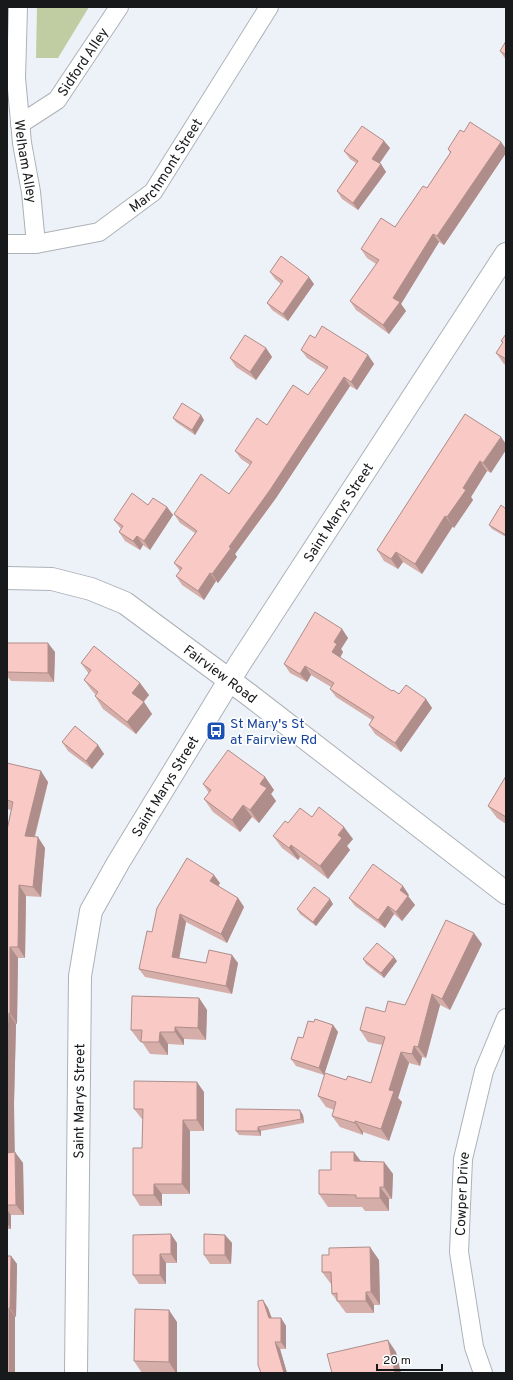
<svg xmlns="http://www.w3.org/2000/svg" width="513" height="1380" viewBox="0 0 513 1380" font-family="Overpass,sans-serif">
	<rect width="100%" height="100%" fill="#edf1f8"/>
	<path fill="#c0cda2" d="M37 7H89L58 58H36Z"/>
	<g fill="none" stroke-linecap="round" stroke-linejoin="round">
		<defs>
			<g id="minor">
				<path id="s1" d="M18 7 16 78 22 143 31 192 36 244"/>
				<path id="s2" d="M20 124 57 100 119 7"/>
				<path id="s3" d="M7 244H36L99 232 153 192 269 7"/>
				<path id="s4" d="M483 1373 474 1347 459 1252 463 1159 484 1071 506 1018"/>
			</g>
			<g id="tertiary">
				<path id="s5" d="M7 578 52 579 91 589 125 603 248 694 506 893"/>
			</g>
			<g id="secondary">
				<path id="s6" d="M76 1373 80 976 91 911 118 863 240 663 506 254"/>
			</g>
		</defs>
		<use href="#minor" stroke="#adb2b8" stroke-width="20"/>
		<use href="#tertiary" stroke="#adb2b8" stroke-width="24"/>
		<use href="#secondary" stroke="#adb2b8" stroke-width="24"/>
		<use href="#minor" stroke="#fff" stroke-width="18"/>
		<use href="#tertiary" stroke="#fff" stroke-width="22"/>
		<use href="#secondary" stroke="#fff" stroke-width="22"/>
	</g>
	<g fill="#d6aea9">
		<path d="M506 41V60L500 51Z"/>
		<path d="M464 132 501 142 506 149V153L444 245 439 242 401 304 406 311 389 334 356 310 350 301 376 264 367 258 361 249 395 227 427 188 450 153 448 149Z"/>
		<path d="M384 141 390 148 379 164H381L386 172 358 210 342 199 337 191 356 163 350 159 344 151Z"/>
		<path d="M270 272 314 284 288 321 272 310 267 303 281 284 275 279Z"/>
		<path d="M506 334V365L504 364 496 353 503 343 501 341Z"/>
		<path d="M315 338 368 355 374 364 357 390 350 386 276 498 235 554 237 557 218 583 216 581 204 600 182 585 176 576 180 571 174 563 195 533 180 523 174 514 229 494 250 465 241 459 235 451 267 425 308 395 326 370 307 358 301 350Z"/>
		<path d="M266 348 272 357 256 380 236 367 230 358Z"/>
		<path d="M465 414 491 473 487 471 471 497 473 500 454 528 453 526 422 574 403 562 398 569 384 561 377 550Z"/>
		<path d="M173 418 204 420 195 435 176 422Z"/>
		<path d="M148 505 167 507 173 515 150 550 143 545 140 550 125 541 119 532 121 529 114 520Z"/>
		<path d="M506 509V537L492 529 489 525Z"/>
		<path d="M342 629 348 638 341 649 343 652 340 658 392 691 399 694 426 699 432 708 401 752 375 734 369 725 372 720 336 697 330 689 331 687 311 675 307 682 290 673 284 664Z"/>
		<path d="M7 643 55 652 54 682 11 681 7 676Z"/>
		<path d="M81 663 140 683 149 695 144 702 152 714 136 734 103 709 95 696 96 695 93 692 84 680 89 674Z"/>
		<path d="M62 742 98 745 104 754 92 769 68 751Z"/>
		<path d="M7 763 48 782 35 837 45 848 41 897 26 896 25 958H18L17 1024H16L14 1103V1152L23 1163 24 1215H11V1229H7V830L11 810 7 809Z"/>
		<path d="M506 776V824L497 818 488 806Z"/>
		<path d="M265 777 274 790 271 794 276 801 259 823 252 817 240 832 213 812 204 799 209 793 203 784Z"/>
		<path d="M312 817 353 839 347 846 350 850 328 879 300 857 298 860 282 848 273 836 288 823Z"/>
		<path d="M220 883 218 886 238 898 244 907 227 943 186 922 179 958 206 963H238L232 994 145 977 139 969 152 932Z"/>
		<path d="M409 895 408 896 415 905 402 921 394 914 385 928 355 906 349 898Z"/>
		<path d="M333 904 316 926 300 914 297 909Z"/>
		<path d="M482 944 450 1010 440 1005 426 1058 422 1057 420 1066 409 1063 398 1098 402 1102 389 1141 363 1132V1135L340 1127 332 1116 334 1110 326 1107 318 1096 346 1080 371 1083 382 1045 368 1042 360 1030 385 1012 405 1005Z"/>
		<path d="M363 959 397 961 384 978 366 964Z"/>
		<path d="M199 998 207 1010 206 1040 184 1039V1045L168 1044V1055L150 1054 142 1042H140L131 1030Z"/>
		<path d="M333 1025 338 1032 324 1075 296 1066 291 1059 303 1038Z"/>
		<path d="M204 1092V1131H190V1194H162V1206H140L133 1195 142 1148 143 1119H142L134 1109Z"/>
		<path d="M303 1115 304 1123 261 1131V1136L239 1135 236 1131Z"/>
		<path d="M361 1162H384L393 1174 392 1199H389V1211H365L362 1207H328L319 1194 331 1170Z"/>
		<path d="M133 1235 177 1243V1263H166V1284H139L133 1275Z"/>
		<path d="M225 1235 232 1243 231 1264H210L204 1255Z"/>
		<path d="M11 1256 17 1264 16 1317 15 1316V1373H7Z"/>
		<path d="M379 1260 380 1305H374V1313H346L332 1294 331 1284 322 1272Z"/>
		<path d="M268 1308 272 1318H281L286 1326V1349H280L287 1373H261Z"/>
		<path d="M177 1322V1373H142L134 1361Z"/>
	</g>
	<g fill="#ae8d8a">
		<path d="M384 141 390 148 377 167 372 159Z"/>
		<path d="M501 142 506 149V153L444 245 437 236Z"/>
		<path d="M381 164 386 172 358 210 353 203Z"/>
		<path d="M433 234 439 242 401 304 406 311 389 334 383 325 393 298Z"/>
		<path d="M309 277 314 284 288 321 283 314Z"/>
		<path d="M266 348 272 357 256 380 250 372Z"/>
		<path d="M368 355 374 364 357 390 351 382Z"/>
		<path d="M344 377 350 386 276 498 235 554 237 557 218 583 212 574 229 547Z"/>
		<path d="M201 415 204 420 195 435 192 430Z"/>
		<path d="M501 437 506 444V450L491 473 483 463Z"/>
		<path d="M480 461 487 471 471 497 473 500 454 528 447 517 463 488Z"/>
		<path d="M167 507 173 515 150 550 144 541Z"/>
		<path d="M445 516 453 526 422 574 415 564Z"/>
		<path d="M137 536 143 545 140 550 133 541Z"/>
		<path d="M396 552 403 562 398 569 391 559Z"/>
		<path d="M210 573 216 581 204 600 198 591Z"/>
		<path d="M342 629 348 638 341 649 343 652 338 661 332 652 334 642Z"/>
		<path d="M48 643 55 652 54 682 48 673Z"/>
		<path d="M305 666 311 675 307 682 300 674Z"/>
		<path d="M140 683 149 695 143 702H144L152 714 136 734 127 722 132 693Z"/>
		<path d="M426 699 432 708 401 752 395 743Z"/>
		<path d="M98 745 104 754 92 769 86 761Z"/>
		<path d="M41 771 48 782 32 846 25 836Z"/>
		<path d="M265 777 274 790 271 794 276 801 259 823 250 810 260 784Z"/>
		<path d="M243 805 252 817 240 832 232 820Z"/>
		<path d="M344 827 353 839 347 846 350 850 328 879 320 866 338 835Z"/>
		<path d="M38 837 45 848 41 897 33 887Z"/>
		<path d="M291 845 300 857 298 860 289 848Z"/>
		<path d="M214 875 220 883 216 890 210 881Z"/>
		<path d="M19 885 26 896 25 958 18 947Z"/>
		<path d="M403 886 409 895 406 898 400 890Z"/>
		<path d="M408 896 415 905 402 921 396 912Z"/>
		<path d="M238 898 244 907 227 943 221 934Z"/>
		<path d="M330 899 333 904 316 926 313 922Z"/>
		<path d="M388 906 394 914 385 928 378 920Z"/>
		<path d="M180 914 186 922 178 965 172 957Z"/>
		<path d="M474 933 482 944 450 1010 442 999Z"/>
		<path d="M10 947 18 958 17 1024 10 1013Z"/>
		<path d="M232 955 238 963 232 994 226 986Z"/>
		<path d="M394 957 397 961 384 978 381 973Z"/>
		<path d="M432 994 440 1005 426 1058 418 1047Z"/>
		<path d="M199 998 207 1010 206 1040 198 1028Z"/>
		<path d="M9 1013 16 1024 14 1103 15 1163 7 1153V1069Z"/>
		<path d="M333 1025 338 1032 324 1075 319 1068Z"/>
		<path d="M175 1027 184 1039V1045L175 1032Z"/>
		<path d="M160 1032 168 1044V1055L159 1042Z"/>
		<path d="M414 1046 422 1057 420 1066 412 1054Z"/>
		<path d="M401 1052 409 1063 398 1098 402 1102 389 1141 381 1129 389 1090Z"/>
		<path d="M197 1082 204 1092V1131L197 1120Z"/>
		<path d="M300 1110 303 1115 304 1123 301 1119Z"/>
		<path d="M183 1120 190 1131V1194L182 1184Z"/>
		<path d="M355 1121 363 1132V1135L355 1123Z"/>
		<path d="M258 1127 261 1131V1136L258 1131Z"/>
		<path d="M15 1152 23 1163 24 1215 16 1205Z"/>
		<path d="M354 1152 363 1164 354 1161Z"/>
		<path d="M384 1162 393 1174 392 1199 384 1187Z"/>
		<path d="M154 1184 162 1194V1206L154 1195Z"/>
		<path d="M380 1187 389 1199V1211L380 1198Z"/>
		<path d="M7 1210 11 1215V1229L7 1223Z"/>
		<path d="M171 1234 177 1243V1263L171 1254Z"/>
		<path d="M225 1235 232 1243 231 1264 225 1255Z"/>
		<path d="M370 1247 379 1260 380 1305 371 1292Z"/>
		<path d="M160 1254 166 1263V1284L160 1275Z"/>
		<path d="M11 1256 17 1264 16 1317 10 1308Z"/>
		<path d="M366 1292 374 1305V1313L366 1301Z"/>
		<path d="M263 1300 268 1308 274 1326 269 1318Z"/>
		<path d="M9 1308 15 1316V1373H9Z"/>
		<path d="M169 1310 177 1322V1373H176L169 1362Z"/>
		<path d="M281 1318 286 1326V1349L281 1342Z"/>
		<path d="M388 1340 396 1352 401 1373H395Z"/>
		<path d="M275 1342 280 1349 287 1373H284Z"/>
	</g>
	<g fill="#f9cac5" stroke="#ae8d8a">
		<path d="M506 41V55L500 51Z"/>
		<path d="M470 122 501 142 437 236 433 234 393 298 400 302 383 325 350 301 379 260 361 249 381 218 395 227 423 186 427 188 451 152 448 149 460 130 464 132Z"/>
		<path d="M362 126 384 141 372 159 381 164 353 203 337 191 358 161 344 151Z"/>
		<path d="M281 256 309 277 283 314 267 303 283 281 270 272Z"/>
		<path d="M322 326 368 355 351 382 344 377 270 490 229 547 231 548 212 574 210 573 198 591 176 576 182 568 174 563 197 531 174 514 201 474 229 494 252 462 235 451 257 418 267 425 293 385 308 395 328 367 301 350 310 335 315 338Z"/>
		<path d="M506 334V359L496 353 503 342 501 341Z"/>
		<path d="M245 335 266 348 250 372 230 358Z"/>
		<path d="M182 403 201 415 192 430 173 418Z"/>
		<path d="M465 414 501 437 483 463 480 461 463 488 466 490 447 517 445 516 415 564 396 552 391 559 377 550Z"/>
		<path d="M132 493 148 505 153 498 167 507 144 541 137 536 133 541 119 532 123 526 114 520Z"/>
		<path d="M501 505 506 509V535L489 525Z"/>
		<path d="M315 612 342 629 334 642 337 644 332 652 392 691 393 690 399 694 406 685 426 699 395 743 369 725 374 717 330 689 334 683 305 666 300 674 284 664Z"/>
		<path d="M7 643H48V673L7 672Z"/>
		<path d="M94 646 140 683 132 693 144 702 127 722 95 696 98 692 84 680 91 670 81 663Z"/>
		<path d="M75 726 98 745 86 761 62 742Z"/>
		<path d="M228 750 265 777 260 784 267 788 250 810 243 805 232 820 204 799 211 790 203 784Z"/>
		<path d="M7 763 41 771 25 836 38 837 33 887 19 885 18 947H10V1013H9L7 1069V830L13 802 7 800Z"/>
		<path d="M506 776V817L488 806Z"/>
		<path d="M319 807 344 827 338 835 342 838 320 866 291 845 289 848 273 836 285 821 288 823 300 808 312 817Z"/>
		<path d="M187 858 214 875 210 881 238 898 221 934 180 914 172 957 206 963 209 950 232 955 226 986 139 969 147 931 152 932 157 908Z"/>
		<path d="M373 864 403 886 400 890 408 896 396 912 388 906 378 920 349 898Z"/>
		<path d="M314 887 330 899 313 922 297 909Z"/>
		<path d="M446 920 474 933 442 999 432 994 418 1047 414 1046 412 1054 401 1052 389 1090 394 1091 381 1129 355 1121V1123L332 1116 336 1102 318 1096 325 1073 346 1080 348 1076 371 1083 385 1037 360 1030 366 1007 385 1012 388 1001 405 1005Z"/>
		<path d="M377 943 394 957 381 973 363 959Z"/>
		<path d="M132 996 199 998 198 1028 175 1027V1032H160L159 1042H141L142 1030H131Z"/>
		<path d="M315 1019 333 1025 319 1068 291 1059 298 1037 303 1038 308 1021 314 1022Z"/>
		<path d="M134 1081 197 1082V1120H183L182 1184H154V1195H133V1148H142L143 1109H134Z"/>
		<path d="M236 1109 300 1110 301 1119 258 1127V1131H236Z"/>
		<path d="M7 1138V1153L15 1152 16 1205H7Z"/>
		<path d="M331 1152H354V1161L384 1162V1187H380V1198H356V1195L319 1194V1170H331Z"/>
		<path d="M171 1234V1254H160V1275H133V1235Z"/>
		<path d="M204 1234 225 1235V1255H204Z"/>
		<path d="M370 1247 371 1292H366V1301H337V1293L332 1294 331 1272H322V1255H329V1248Z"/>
		<path d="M7 1256H11L10 1308H9V1373H7Z"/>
		<path d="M263 1300 269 1318H281V1342H275L284 1373H261L258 1365V1301Z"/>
		<path d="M135 1309 169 1310V1362L134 1361Z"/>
		<path d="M388 1340 395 1373H332L327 1354Z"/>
	</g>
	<defs>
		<symbol id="bus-square" viewBox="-11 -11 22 22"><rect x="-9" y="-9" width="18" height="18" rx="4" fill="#1a4fb4" stroke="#fff"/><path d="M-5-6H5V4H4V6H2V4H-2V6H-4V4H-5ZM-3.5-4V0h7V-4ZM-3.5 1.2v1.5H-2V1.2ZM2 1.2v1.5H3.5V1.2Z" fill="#fff"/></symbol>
	</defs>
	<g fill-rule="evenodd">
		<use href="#bus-square" x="205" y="720" width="22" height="22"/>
	</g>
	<g text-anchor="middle" stroke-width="3.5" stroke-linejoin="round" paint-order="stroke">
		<g font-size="14" fill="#17191b" stroke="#fff">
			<text dy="5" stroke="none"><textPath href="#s2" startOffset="90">Sidford Alley</textPath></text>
			<text dy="5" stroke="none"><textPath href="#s1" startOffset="155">Welham Alley</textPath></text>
			<text dy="5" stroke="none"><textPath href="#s3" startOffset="189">Marchmont Street</textPath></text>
			<text dy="5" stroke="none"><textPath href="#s6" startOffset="932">Saint Marys Street</textPath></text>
			<text dy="5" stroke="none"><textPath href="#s5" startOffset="241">Fairview Road</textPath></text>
			<text dy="5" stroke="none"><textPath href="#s6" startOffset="608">Saint Marys Street</textPath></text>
			<text dy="5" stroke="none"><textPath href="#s6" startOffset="272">Saint Marys Street</textPath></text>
			<text dy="5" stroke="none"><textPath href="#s4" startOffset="182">Cowper Drive</textPath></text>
		</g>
		<g font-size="14" fill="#164399" stroke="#fff" text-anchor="start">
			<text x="230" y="728">St Mary's St<tspan x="230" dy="16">at Fairview Rd</tspan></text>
		</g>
	</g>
	<rect width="513" height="1380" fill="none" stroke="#17191b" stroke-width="16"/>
	<path d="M377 1364v6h65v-6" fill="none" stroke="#17191b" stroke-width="2"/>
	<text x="383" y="1364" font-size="12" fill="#17191b" stroke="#ffffff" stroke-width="3" paint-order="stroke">20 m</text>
</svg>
